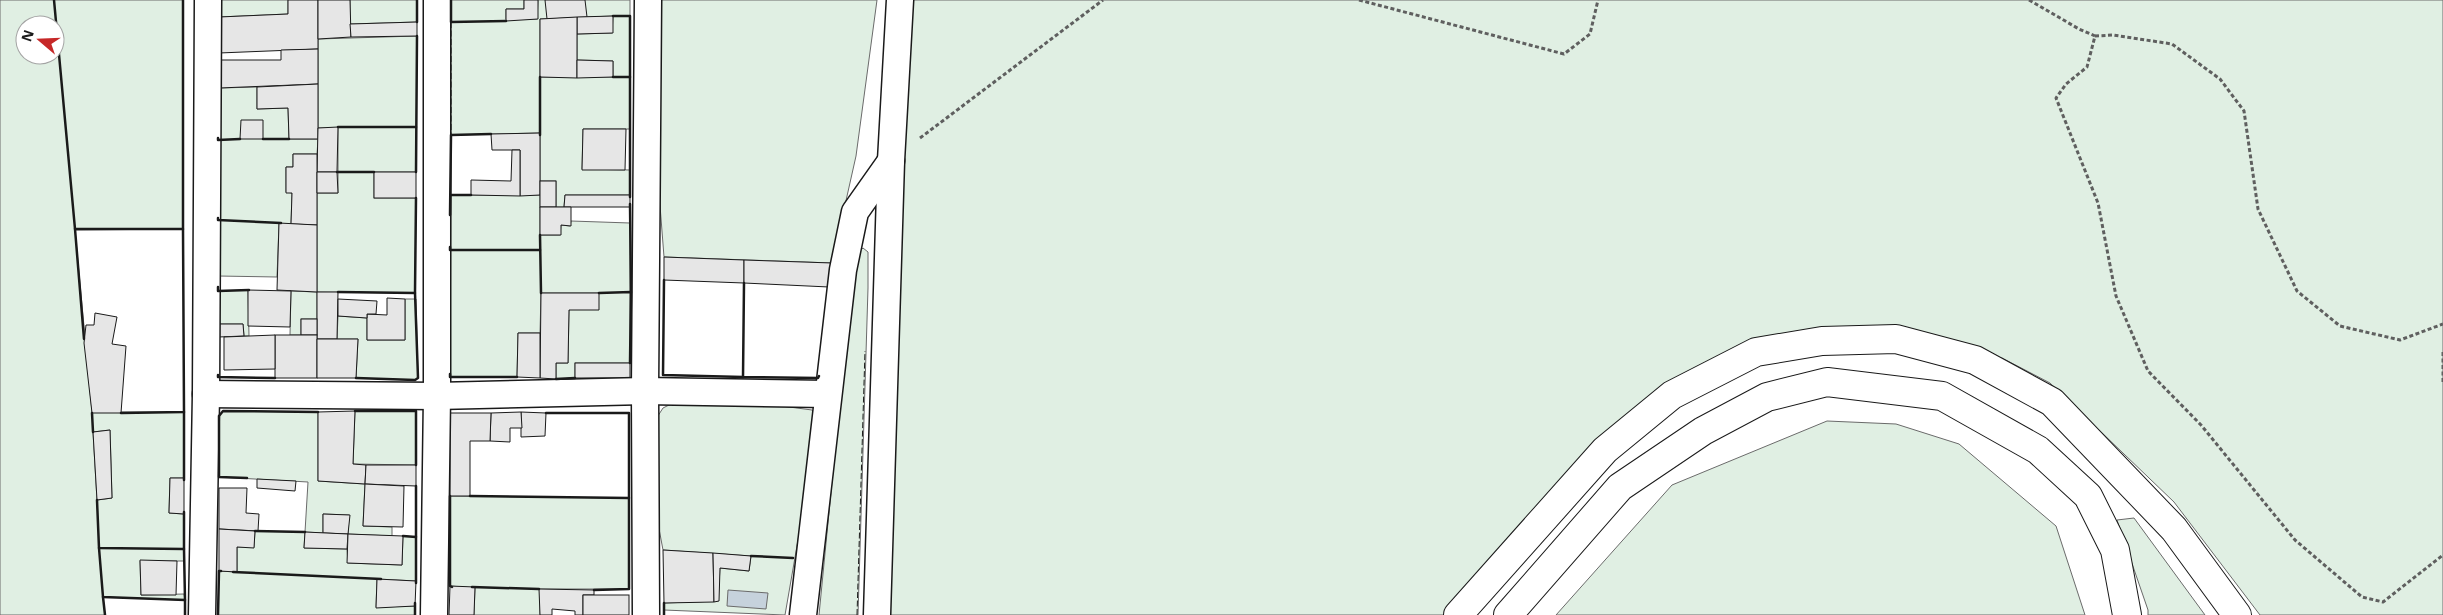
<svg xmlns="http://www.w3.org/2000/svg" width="2443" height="615" viewBox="0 0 2443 615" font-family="'Noto Sans',sans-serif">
	<rect width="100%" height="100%" fill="#fff"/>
	<g fill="#e0efe3" stroke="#6a6a6a" fill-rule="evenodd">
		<path d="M0 0H183V229L75 230 92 412H184V478H170L169 513 184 514V561H140L141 595 184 594 185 600 103 597 105 615H0ZM25 25H55V55H25ZM110 430 112 498 97 500 93 432Z"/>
		<path d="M219 0H288V14L219 17Z"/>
		<path d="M350 0H417V22L350 24Z"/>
		<path d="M451 0H524V9H506V19H537L538 0H630V129H583L582 169 630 170V195H565L564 207H556V181H540V133L451 135ZM613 16 612 33 577 34V60L613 61V77H540V19Z"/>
		<path d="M656 0H877L856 156 832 263 664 257 655 141Z"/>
		<path d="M900 0H2443V615H2260L2174 502 2050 383 2002 358 1975 360 1822 341 1672 395 1458 615H877Z"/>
		<path d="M417 36 416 172H374V198H416L415 293 317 292V319H301V335H290L291 291 317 292V193H338V128H318V39Z"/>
		<path d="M257 87V109L288 108 289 139H318L317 154H293V167H286V192L292 193 291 224H279L277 277 218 276 219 88Z"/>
		<path d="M451 195H540V235H560L561 225 570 226 571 221 630 223V363H575V378L556 379V363H568L569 310 598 293H541L540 333H518L517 377H450Z"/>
		<path d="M863 248 868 252V288L858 615H819L854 256Z"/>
		<path d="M248 290 249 336H244L243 324H218V291Z"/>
		<path d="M405 299H416L418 378 415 380 356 378 358 339H337L338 316 367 318V340H405Z"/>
		<path d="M679 400H736L812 410 819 419 785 615 664 610V603L718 601 720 568 749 571 751 556 663 550 654 502V422L663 408Z"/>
		<path d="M223 411 318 412V481L365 484 363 526 392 527V536L348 534 349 515 323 514V533L305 532 304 548 347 549 348 563 402 565 403 536 416 537V581L377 579 376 607 415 606V615H218L219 571 237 572V547H254L255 531 305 532 308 482 219 477V416Z"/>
		<path d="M355 411H416V465L353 464Z"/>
		<path d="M1827 421 1896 424 1959 444 2056 526 2085 615H1556L1672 485Z"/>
		<path d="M450 496 629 498V589H540V615H474L475 588 450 586Z"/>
		<path d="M2134 518 2205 615H2148V610L2117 520Z"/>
	</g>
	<path fill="#c6d2dc" stroke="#6a6a6a" d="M728 590 768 593 766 609 727 606Z"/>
	<g fill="#e6e6e6" stroke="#1a1a1a">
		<path d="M288 0H318V49L219 53V17L288 14Z"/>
		<path d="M318 0H350L351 37 318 39Z"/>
		<path d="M524 0H538V19L506 21V9H524Z"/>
		<path d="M545 0H585L587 17 547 19Z"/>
		<path d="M613 16V33L577 34V17Z"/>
		<path d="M577 17V78L540 77V19Z"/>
		<path d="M417 22V36L351 37 350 24Z"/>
		<path d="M318 49V84L219 88V60H281V50Z"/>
		<path d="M577 60 613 61V77L577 78Z"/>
		<path d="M318 84V139H289L288 108 257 109V87Z"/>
		<path d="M241 120H263V139H240Z"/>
		<path d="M338 127 337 172H317L318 128Z"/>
		<path d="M583 129H626L625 170H582Z"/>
		<path d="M540 133V195L520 196V150H492L491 134Z"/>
		<path d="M512 150H520V196L471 195V180L511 181Z"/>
		<path d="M293 154H317V225L291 224 292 193H286V167H293Z"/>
		<path d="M317 172H337L338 193H317Z"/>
		<rect x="374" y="172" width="42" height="26"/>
		<rect x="540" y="181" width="16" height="26"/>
		<path d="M565 195H630V207H564Z"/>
		<path d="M540 207H571V226L561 225V235H540Z"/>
		<path d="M279 223 317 225V292L277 290Z"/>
		<path d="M664 257 744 260V283L664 280Z"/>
		<path d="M744 260 832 263 829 287 744 283Z"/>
		<path d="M248 290 291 291 290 327 248 326Z"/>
		<path d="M317 292H338L337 339H317Z"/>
		<path d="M541 293H599V310H569L568 363H556V379L540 378Z"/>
		<path d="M387 298 405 299V340H367V314L387 315Z"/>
		<path d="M338 299 377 301 376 314H367V318L338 316Z"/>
		<path d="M95 313 117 317 112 344 126 346 121 413H92L84 343 86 325H94Z"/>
		<rect x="301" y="319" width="16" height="16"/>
		<path d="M218 324H243L244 336 218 337Z"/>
		<path d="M518 333H540V378L517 377Z"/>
		<rect x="275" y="335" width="42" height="43"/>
		<path d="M275 335V369L224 370V337Z"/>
		<path d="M317 339H358L356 378H317Z"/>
		<rect x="575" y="363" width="55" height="15"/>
		<path d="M355 411 353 464 366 465 365 484 318 481V412Z"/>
		<path d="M521 412 546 413 545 436 521 437Z"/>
		<path d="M521 412 522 428H510V442L490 441 491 413Z"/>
		<path d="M450 413H491L490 441H470V496H450Z"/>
		<path d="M110 430 112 498 97 500 93 432Z"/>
		<path d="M366 465H416V486L365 484Z"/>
		<path d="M170 478H184V514L169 513Z"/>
		<path d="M257 479 296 481 295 491 257 488Z"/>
		<path d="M365 484 404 486 403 527 363 526Z"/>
		<path d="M219 488H247L246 513 259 514 258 531 219 529Z"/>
		<path d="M323 514 350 515 348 534 323 533Z"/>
		<path d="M219 529 255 531 254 548 237 547V572L219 571Z"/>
		<path d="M305 532 348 534 347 549 304 548Z"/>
		<path d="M348 534 403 536 402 565 347 563Z"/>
		<path d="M663 550 713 553 714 602 664 603Z"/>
		<path d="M713 553 751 556 749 571 720 568 719 601 714 602Z"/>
		<path d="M140 560 177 561 176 595H141Z"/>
		<path d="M377 579 416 581 415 606 376 608Z"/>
		<path d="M450 586 475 587 474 615H449Z"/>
		<path d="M539 589 594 590V595H583V615H575V611L552 609V615H540Z"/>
		<rect x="583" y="595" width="46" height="20"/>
	</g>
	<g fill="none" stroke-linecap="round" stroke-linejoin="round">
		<defs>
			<g id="street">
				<path d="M206 394 437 396 645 391 827 394"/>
				<path d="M202 615 206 394 208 0"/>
				<path d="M434 615 437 396V0"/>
				<path d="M646 615 645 391 648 0"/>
				<path d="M803 615 843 270 855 212 891 161"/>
				<path d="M877 615 891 161 900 0"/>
			</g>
			<g id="highway">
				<path d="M1458 615 1605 450 1672 395 1756 352 1822 341 1896 339 1975 360 2052 402 2174 529 2237 615"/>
				<path d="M1508 615 1620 487 1703 431 1767 397 1827 382 1942 396 2038 450 2088 496 2115 550 2127 615"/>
			</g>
		</defs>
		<use href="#street" stroke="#1a1a1a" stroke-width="29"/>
		<use href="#highway" stroke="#1a1a1a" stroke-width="30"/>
		<g stroke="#5f5f5f" stroke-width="3" stroke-dasharray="4 2.5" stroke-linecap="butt">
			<path d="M1359 0 1564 54 1590 34 1598 0"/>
			<path d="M2029 0 2079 29 2095 36 2087 67 2066 84 2056 98 2098 203 2116 296 2148 371 2201 425 2295 540 2362 597 2383 602 2443 555"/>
			<path d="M2095 36 2113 35 2172 44 2220 79 2244 111 2258 209 2297 291 2340 326 2400 340 2443 324"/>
			<path d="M920 138 1103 0"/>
			<path d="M2443 352V382"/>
		</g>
		<use href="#street" stroke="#fff" stroke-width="26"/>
		<use href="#highway" stroke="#fff" stroke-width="28"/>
		<g stroke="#1a1a1a" stroke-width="1" stroke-dasharray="6 2.5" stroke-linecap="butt">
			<path d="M451 22V135"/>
			<path d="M857 615 865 351"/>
		</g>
		<g stroke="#1a1a1a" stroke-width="2.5">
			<path d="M54 0 75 229H183V0"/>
			<path d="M451 0V22L506 21"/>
			<path d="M613 16H630V197"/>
			<path d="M417 22V0"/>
			<path d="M613 77H630"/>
			<path d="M338 127H416"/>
			<path d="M540 135V77"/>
			<path d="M218 138V140L240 139"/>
			<path d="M263 139H289"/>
			<path d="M337 172H374"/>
			<path d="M416 172 417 36"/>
			<path d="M451 195H471"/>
			<path d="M630 204 631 292"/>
			<path d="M450 215 451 135 491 134"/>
			<path d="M218 218V220L281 223"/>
			<path d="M75 229 84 339"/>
			<path d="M540 235 541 293"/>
			<path d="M450 247V250H540"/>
			<path d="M664 280 663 375 743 377"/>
			<path d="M744 283 743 377 818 378 819 376"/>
			<path d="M218 287V291L249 290"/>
			<path d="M338 292 415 293 418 378 415 380 356 378"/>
			<path d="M415 293 416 198"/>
			<path d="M599 293 631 292 630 363"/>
			<path d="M450 374V377H517"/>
			<path d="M218 375V377L275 378"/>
			<path d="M556 379 575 378"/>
			<path d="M355 411H416V465"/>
			<path d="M184 412V480"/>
			<path d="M92 413 93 432"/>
			<path d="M121 413 184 412 183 229"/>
			<path d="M546 413H629V589L594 590"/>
			<path d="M247 478 219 477V416L223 411 318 412"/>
			<path d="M450 496V586L452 587"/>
			<path d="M470 496 629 498"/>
			<path d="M97 500 99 548 184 549V512"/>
			<path d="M255 531 305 532"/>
			<path d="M403 536 416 537V486"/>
			<path d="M99 548 103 597 185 600 184 549"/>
			<path d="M751 556 793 558"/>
			<path d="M233 572 381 579"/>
			<path d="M416 583V537"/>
			<path d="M472 587 539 589"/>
			<path d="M103 597 105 615"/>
			<path d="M664 603V615"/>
			<path d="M185 615V600"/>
			<path d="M218 615 219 571H221"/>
			<path d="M415 615V603"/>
		</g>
	</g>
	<g transform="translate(40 40) rotate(289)"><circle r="24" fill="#ffffff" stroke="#a3a3a3"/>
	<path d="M0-4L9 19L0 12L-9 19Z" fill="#c62828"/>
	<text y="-8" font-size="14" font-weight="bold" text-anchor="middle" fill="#1a1a1a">N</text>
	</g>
</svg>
